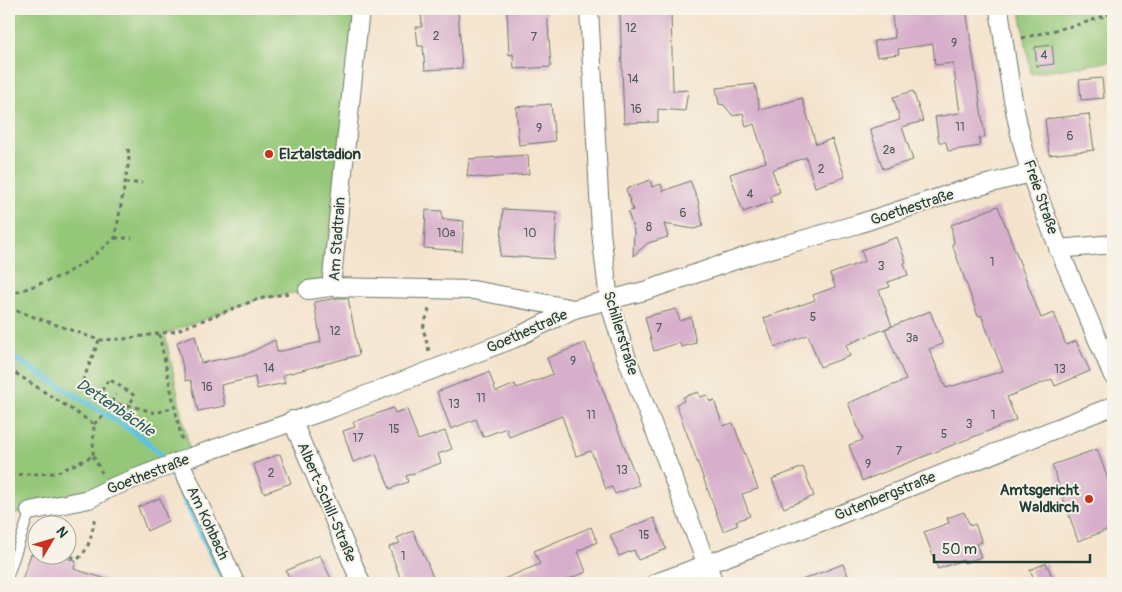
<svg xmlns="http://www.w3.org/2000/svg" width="1122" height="592" viewBox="0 0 1122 592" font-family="Pangolin,sans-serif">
	<rect width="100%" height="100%" fill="#f7f3e8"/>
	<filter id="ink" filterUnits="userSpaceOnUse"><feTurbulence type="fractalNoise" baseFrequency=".02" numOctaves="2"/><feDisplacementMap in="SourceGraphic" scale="10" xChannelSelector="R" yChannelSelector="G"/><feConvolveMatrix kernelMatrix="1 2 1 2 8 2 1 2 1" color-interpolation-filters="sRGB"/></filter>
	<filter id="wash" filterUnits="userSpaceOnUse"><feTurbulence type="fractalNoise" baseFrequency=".0096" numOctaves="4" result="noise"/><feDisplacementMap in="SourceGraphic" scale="20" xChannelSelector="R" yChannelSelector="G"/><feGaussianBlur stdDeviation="1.12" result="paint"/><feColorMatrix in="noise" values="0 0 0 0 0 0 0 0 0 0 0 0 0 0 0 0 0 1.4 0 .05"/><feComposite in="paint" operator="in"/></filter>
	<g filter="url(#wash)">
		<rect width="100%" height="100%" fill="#f4e3cc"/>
		<g fill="#94c778" stroke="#5a8256">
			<path d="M9 9H356L331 287 258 299 165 334 191 457 31 511 9 514Z"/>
			<path d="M1020 9H1113V61L1031 74Z"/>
		</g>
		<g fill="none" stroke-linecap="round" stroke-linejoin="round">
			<g stroke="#5fc2dd" stroke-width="6">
				<path d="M9 355 114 419 145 440 165 459 225 583"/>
				<path d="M9 550 13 541"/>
			</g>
		</g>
		<g id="blocks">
			<g fill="#d7aecb">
				<path d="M421 9H458L462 68 425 70 423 46H418L416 27H422Z"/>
				<path d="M511 9H547L551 67 514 69 513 54 509 55 507 11H511Z"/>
				<path d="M891 9H966L985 137 979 138 980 146 948 151 946 142H939L935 117 960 113 953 63 935 65 933 44 898 49 899 54 877 57 874 41 895 38Z"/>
				<path d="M671 11 673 91 688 90 685 111 658 109V122L624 123 620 13Z"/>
				<path d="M1052 45 1054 64 1037 66 1035 47Z"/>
				<path d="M1102 78 1104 98 1081 100 1079 80Z"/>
				<path d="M755 84 760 110 802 98 816 144 832 139 845 177 815 187 806 157 772 170 780 192 770 196 772 202 743 212 730 174 766 162 754 124 746 127 743 113 733 116 724 105 719 104 716 88Z"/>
				<path d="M913 91 923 121 902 127 913 160 883 169 870 129 900 120 893 97Z"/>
				<path d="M551 104 555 141 519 145 516 107Z"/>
				<path d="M1089 114 1094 150 1049 155 1045 119Z"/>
				<path d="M528 155 529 174 487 178 467 176 469 159Z"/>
				<path d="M650 180 652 187 661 184 663 191 690 181 698 200 703 226 694 229 664 224 668 237 648 243 633 256 634 231 628 212 633 210 626 189Z"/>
				<path d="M998 206 1041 318 1054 313 1066 345 1076 341 1090 371 1055 386 1052 379 1007 397 1016 420 862 481 849 445 863 440 848 403 906 380 885 329 930 311 943 344 929 349 946 388 1003 371 981 315 978 316 952 244 954 243 951 225Z"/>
				<path d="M503 209 557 212 554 259 500 256Z"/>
				<path d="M426 210 442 211V219L464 221 462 251 424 248Z"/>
				<path d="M897 237 906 262 904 263 908 275 888 282 890 287 879 290 892 326 846 345 850 356 820 367 808 335 775 347 764 318 815 300 813 295 835 287 830 274 865 261 861 250Z"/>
				<path d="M338 298H348L359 355 283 375 285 383 257 389 255 377 221 385 225 406 198 411 191 380 186 381 177 342 195 335 201 363 247 354 275 340 277 352 321 342 314 302Z"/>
				<path d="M676 309 680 321 691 317 696 343 681 347 680 342 654 351 645 317Z"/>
				<path d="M585 343 639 485 615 494 612 487 606 489 591 451 576 456 562 416 509 437 506 428 483 437 476 419 451 429 437 392 489 372 496 392 515 384 517 388 553 374 547 358Z"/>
				<path d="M698 392 700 397 707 395 710 402 714 400 723 426 733 423 758 489 742 494 750 516 736 521 738 525 723 531 676 404 684 401 683 397Z"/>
				<path d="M393 408 395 413 407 409 418 440 445 431 452 449 438 454 441 463 406 476 408 482 390 489 376 454 353 462 343 431 355 427 353 422Z"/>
				<path d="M1097 449 1113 493V528L1078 541 1052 465Z"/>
				<path d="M280 454 291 483 264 493 253 464Z"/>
				<path d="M803 467 814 496 784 508 772 479Z"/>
				<path d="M160 498 168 521 147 531 138 507Z"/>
				<path d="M964 512 970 526 975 524 982 542 976 544 981 557 964 563 963 560 938 569 924 532 949 523 947 518Z"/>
				<path d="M654 518 666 549 638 560 634 550 619 556 610 535Z"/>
				<path d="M591 527 597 542 578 551 586 572 559 583H494L540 564 534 551Z"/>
				<path d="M413 531 427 562 435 583H402L389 547 400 543 397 538Z"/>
				<path d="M31 554H54L76 561 74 569 106 579V583H21Z"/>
				<path d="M320 555 333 583H292L286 571Z"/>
				<path d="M1046 563 1055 583H1036L1030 570Z"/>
				<path d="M843 564 851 583H797V582Z"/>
			</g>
		</g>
	</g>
	<g filter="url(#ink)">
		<use href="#blocks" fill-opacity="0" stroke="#6a7769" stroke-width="1"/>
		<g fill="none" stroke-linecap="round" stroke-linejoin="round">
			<defs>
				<path id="service" d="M9 574 30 511"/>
				<g id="minor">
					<path d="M360 9 331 287 473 290 574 309"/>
					<path d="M589 9 601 232 609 301 626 356 714 583"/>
					<path d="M999 9C1007 63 1014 121 1031 174 1054 243 1085 309 1113 376"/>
					<path d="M1058 249 1113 244"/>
					<path d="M308 290 331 287"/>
					<path d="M292 420 361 583"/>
					<path d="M180 462 235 583"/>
					<path d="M30 511 89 499 110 488 191 457 332 408 513 339 574 309 648 290 753 254 858 224 956 192 1031 173"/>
					<path d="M656 583 834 517 1113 406"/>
				</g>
			</defs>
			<use href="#service" stroke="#6a7769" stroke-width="11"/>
			<use href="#minor" stroke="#6a7769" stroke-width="20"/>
			<g stroke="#6a7769" stroke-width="3" stroke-dasharray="4 4" stroke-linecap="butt">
				<path d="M1102 9V18"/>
				<path d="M1022 38 1084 23 1113 13"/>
				<path d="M125 183H142"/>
				<path d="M115 238H132"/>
				<path d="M9 295 61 276 87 261 115 238 129 161 128 146"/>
				<path d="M9 308 99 340 124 339 175 331 258 299 290 293"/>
				<path d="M159 334 182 441"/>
				<path d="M99 340 82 383 112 402 127 407 135 396 109 379 100 393"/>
				<path d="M429 351 423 328 430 306"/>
				<path d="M9 369 94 424 93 456 56 473 9 475"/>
				<path d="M128 405 156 413 175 407"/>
				<path d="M107 409 116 395"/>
				<path d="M94 424 103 416"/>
				<path d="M93 456 102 473"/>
				<path d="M63 554 78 559C90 549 92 532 95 517"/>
				<path d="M56 555 57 554"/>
			</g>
			<use href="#service" stroke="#fff" stroke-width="9"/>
			<use href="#minor" stroke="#fff" stroke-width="18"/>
		</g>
	</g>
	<g fill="#c8321e" stroke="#f7f3e8" stroke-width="2">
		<circle cx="269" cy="154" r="5"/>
		<circle cx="1089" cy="499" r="5"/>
	</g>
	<g text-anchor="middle" stroke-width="4" stroke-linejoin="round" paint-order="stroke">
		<g font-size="12" fill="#4d595a">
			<text x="631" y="32">12</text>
			<text x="436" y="40">2</text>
			<text x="534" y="41">7</text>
			<text x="954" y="47">9</text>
			<text x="1044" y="59">4</text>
			<text x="633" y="83">14</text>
			<text x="636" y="113">16</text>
			<text x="960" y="131">11</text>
			<text x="539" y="132">9</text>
			<text x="1070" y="140">6</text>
			<text x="889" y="154">2a</text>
			<text x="821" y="173">2</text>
			<text x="750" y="198">4</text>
			<text x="683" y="217">6</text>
			<text x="649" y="231">8</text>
			<text x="446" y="237">10a</text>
			<text x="530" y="237">10</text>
			<text x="992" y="266">1</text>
			<text x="881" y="270">3</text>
			<text x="813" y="321">5</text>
			<text x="659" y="332">7</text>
			<text x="335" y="335">12</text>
			<text x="912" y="342">3a</text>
			<text x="573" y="365">9</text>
			<text x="269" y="372">14</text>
			<text x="1060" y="373">13</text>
			<text x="207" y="391">16</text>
			<text x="481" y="402">11</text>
			<text x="454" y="408">13</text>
			<text x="591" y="419">11</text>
			<text x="993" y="419">1</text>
			<text x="969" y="428">3</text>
			<text x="394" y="433">15</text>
			<text x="944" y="438">5</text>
			<text x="358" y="442">17</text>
			<text x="899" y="455">7</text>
			<text x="868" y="468">9</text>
			<text x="622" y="474">13</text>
			<text x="271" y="477">2</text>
			<text x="644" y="539">15</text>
			<text x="403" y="560">1</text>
		</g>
		<g font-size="15" font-weight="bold" fill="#1f3d34" stroke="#f7f3e8" text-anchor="start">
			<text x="279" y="159">Elztalstadion</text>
			<text x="1079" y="495" text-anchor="end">Amtsgericht<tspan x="1079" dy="17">Waldkirch</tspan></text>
		</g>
		<g font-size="15" fill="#1f3d34" stroke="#f7f3e8">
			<text transform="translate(1041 197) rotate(71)" y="5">Freie Straße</text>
			<text transform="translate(912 207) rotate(-18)" y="5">Goethestraße</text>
			<text transform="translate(337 239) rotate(-86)" y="5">Am Stadtrain</text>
			<text transform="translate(527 331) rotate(-24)" y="5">Goethestraße</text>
			<text transform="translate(621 333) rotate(73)" y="5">Schillerstraße</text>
			<text transform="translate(148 474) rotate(-21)" y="5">Goethestraße</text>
			<text transform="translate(885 496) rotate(-22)" y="5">Gutenbergstraße</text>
			<text transform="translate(327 502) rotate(67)" y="5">Albert-Schill-Straße</text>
			<text transform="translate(208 523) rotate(65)" y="5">Am Kohbach</text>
		</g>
		<g font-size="16" font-style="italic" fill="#2f5e5e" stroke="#f7f3e8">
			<text transform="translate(116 407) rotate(34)" y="6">Dettenbächle</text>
		</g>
	</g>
	<rect width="1122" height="592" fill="none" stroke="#f7f3e8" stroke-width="30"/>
	<g transform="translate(52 540) rotate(52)"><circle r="24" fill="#f7f3e8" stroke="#a1aaa0"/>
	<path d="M0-4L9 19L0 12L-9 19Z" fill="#c8321e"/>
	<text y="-8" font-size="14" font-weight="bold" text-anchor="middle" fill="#1f3d34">N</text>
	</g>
	<path d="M934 554v8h156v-8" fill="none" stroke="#1f3d34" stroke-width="2.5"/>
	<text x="942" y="554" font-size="15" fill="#1f3d34" stroke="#f7f3e8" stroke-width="4" paint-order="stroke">50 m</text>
</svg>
